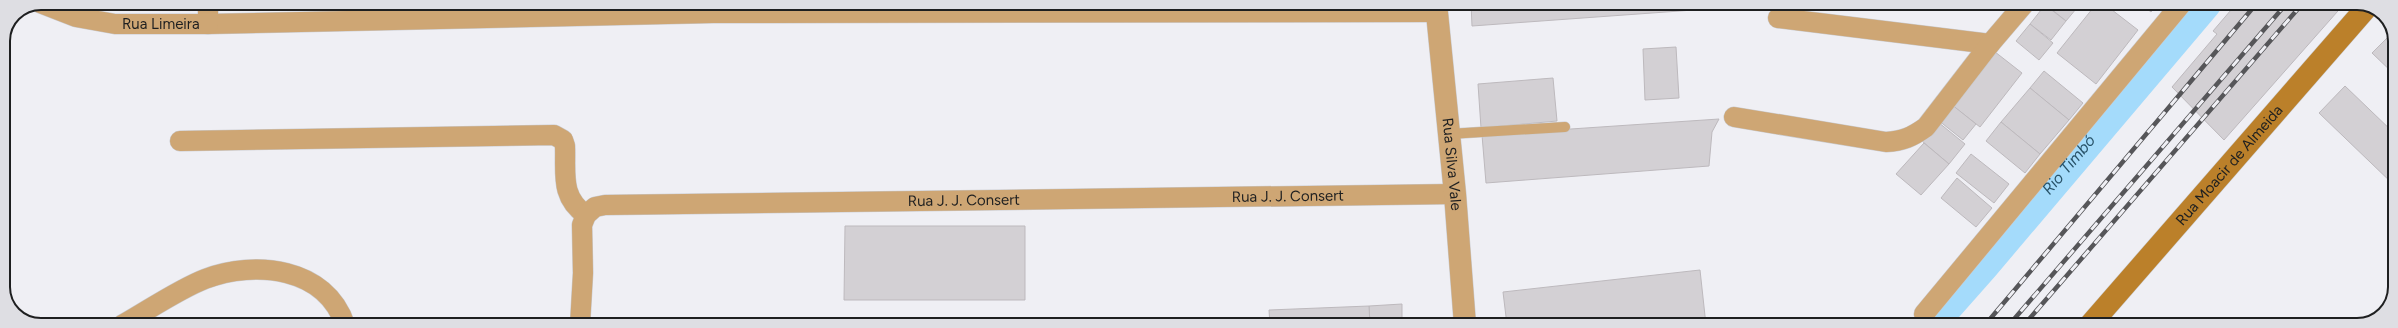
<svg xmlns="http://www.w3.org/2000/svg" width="2398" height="328" viewBox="0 0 2398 328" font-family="Figtree,sans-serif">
	<rect width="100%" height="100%" fill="#efeff4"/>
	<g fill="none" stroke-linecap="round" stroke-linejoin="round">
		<path stroke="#a4dbfb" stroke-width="33" id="s1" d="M1930 325 1983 265 2205 3"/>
	</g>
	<g fill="#d3d0d4" stroke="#bdb9bd">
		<path d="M1471 3H1735V7L1472 26Z"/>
		<path d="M2044 3H2069L2076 9 2066 21Z"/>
		<path d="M2097 3H2103L2138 30 2096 84 2057 53Z"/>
		<path d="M2140 3H2159L2151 12Z"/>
		<path d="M2237 3H2345L2224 140 2172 87 2217 34 2213 31Z"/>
		<path d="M2045 5 2066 21 2051 40 2030 24Z"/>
		<path d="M2030 24 2053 43 2039 60 2016 41Z"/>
		<path d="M2393 32 2395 36V75L2372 53Z"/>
		<path d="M1676 47 1679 98 1645 100 1643 49Z"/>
		<path d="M1990 48 2022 73 1980 127 1948 102Z"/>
		<path d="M2044 71 2083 103 2069 120 2030 88Z"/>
		<path d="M1553 78 1557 121 1481 128 1478 84Z"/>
		<path d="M2345 86 2395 134V186L2319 113Z"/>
		<path d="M2030 88 2069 120 2040 154 2001 122Z"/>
		<path d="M1951 104 1976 124 1963 140 1938 120Z"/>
		<path d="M1719 119 1712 132 1709 166 1486 183 1482 135Z"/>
		<path d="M1938 122 1965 144 1949 164 1922 141Z"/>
		<path d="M2001 122 2040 154 2025 173 1986 141Z"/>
		<path d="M1924 143 1949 164 1921 195 1896 174Z"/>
		<path d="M1971 154 2009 184 1994 203 1956 173Z"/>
		<path d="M1957 178 1992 208 1976 227 1941 198Z"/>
		<path d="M845 226H1025V300H844Z"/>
		<path d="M1700 270 1706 325H1507L1503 292Z"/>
		<path d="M1402 304V325H1370L1369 306Z"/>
		<path d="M1369 306 1370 325H1270L1269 310Z"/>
	</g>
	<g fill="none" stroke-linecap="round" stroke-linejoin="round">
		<defs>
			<path id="service" d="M1449 134 1565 127"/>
			<g id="minor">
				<path id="s2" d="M40 3 76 17 115 24H208L713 13 1436 12"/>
				<path d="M1778 18 1990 44"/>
				<path d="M208 24V3"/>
				<path d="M1734 117 1886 142C1903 141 1912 137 1926 127L1990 44 2025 3"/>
				<path d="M180 141 554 135 563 140 565 146C566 174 560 197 586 215"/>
				<path d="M1924 314 2182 3"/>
				<path d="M122 325C147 311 179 289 205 279 255 260 326 267 345 325"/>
				<path id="s3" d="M580 325 583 273 582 225 586 215 595 207 605 205 1455 194"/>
			</g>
			<g id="tertiary">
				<path id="s4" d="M1436 3 1455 194 1465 325"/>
			</g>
			<g id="secondary">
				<path id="s5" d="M2090 325 2368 6"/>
			</g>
		</defs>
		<use href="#service" stroke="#c9cace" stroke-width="11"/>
		<use href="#minor" stroke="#c9cace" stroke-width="21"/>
		<use href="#tertiary" stroke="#c9cace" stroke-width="23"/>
		<use href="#secondary" stroke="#c9cace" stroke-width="23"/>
		<use href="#service" stroke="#cea674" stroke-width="10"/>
		<use href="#minor" stroke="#cea674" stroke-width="20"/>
		<use href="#tertiary" stroke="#cea674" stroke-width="22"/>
		<use href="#secondary" stroke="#bb802a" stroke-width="22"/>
		<defs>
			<g id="rail">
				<path d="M1985 325 2257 3"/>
				<path d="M2009 325 2287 3"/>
				<path d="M2024 325 2303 3"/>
			</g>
		</defs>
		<use href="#rail" stroke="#565659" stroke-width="4.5"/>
		<use href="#rail" stroke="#efeff4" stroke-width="3" stroke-dasharray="9" stroke-linecap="butt"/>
	</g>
	<g text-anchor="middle" stroke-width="3.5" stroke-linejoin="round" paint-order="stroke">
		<g font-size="15" fill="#1e1f20" stroke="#efeff4">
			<text dy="5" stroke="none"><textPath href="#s2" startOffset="124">Rua Limeira</textPath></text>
			<text dy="5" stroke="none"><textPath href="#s4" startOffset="162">Rua Silva Vale</textPath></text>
			<text dy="5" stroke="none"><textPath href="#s5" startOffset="212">Rua Moacir de Almeida</textPath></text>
			<text dy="5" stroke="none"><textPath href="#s3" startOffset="816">Rua J. J. Consert</textPath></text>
			<text dy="5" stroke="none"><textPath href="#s3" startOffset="492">Rua J. J. Consert</textPath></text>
		</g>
		<g font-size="16" font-style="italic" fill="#285268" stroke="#efeff4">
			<text dy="6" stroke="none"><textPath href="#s1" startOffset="212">Rio Timbó</textPath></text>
		</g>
	</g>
	<path d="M0 0H2398V328H0ZM41 10H2357A31 31 0 0 1 2388 41V287A31 31 0 0 1 2357 318H41A31 31 0 0 1 10 287V41A31 31 0 0 1 41 10Z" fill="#dedee3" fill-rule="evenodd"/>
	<path fill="none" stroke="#1e1f20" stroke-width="2" d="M41 10H2357A31 31 0 0 1 2388 41V287A31 31 0 0 1 2357 318H41A31 31 0 0 1 10 287V41A31 31 0 0 1 41 10Z"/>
</svg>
